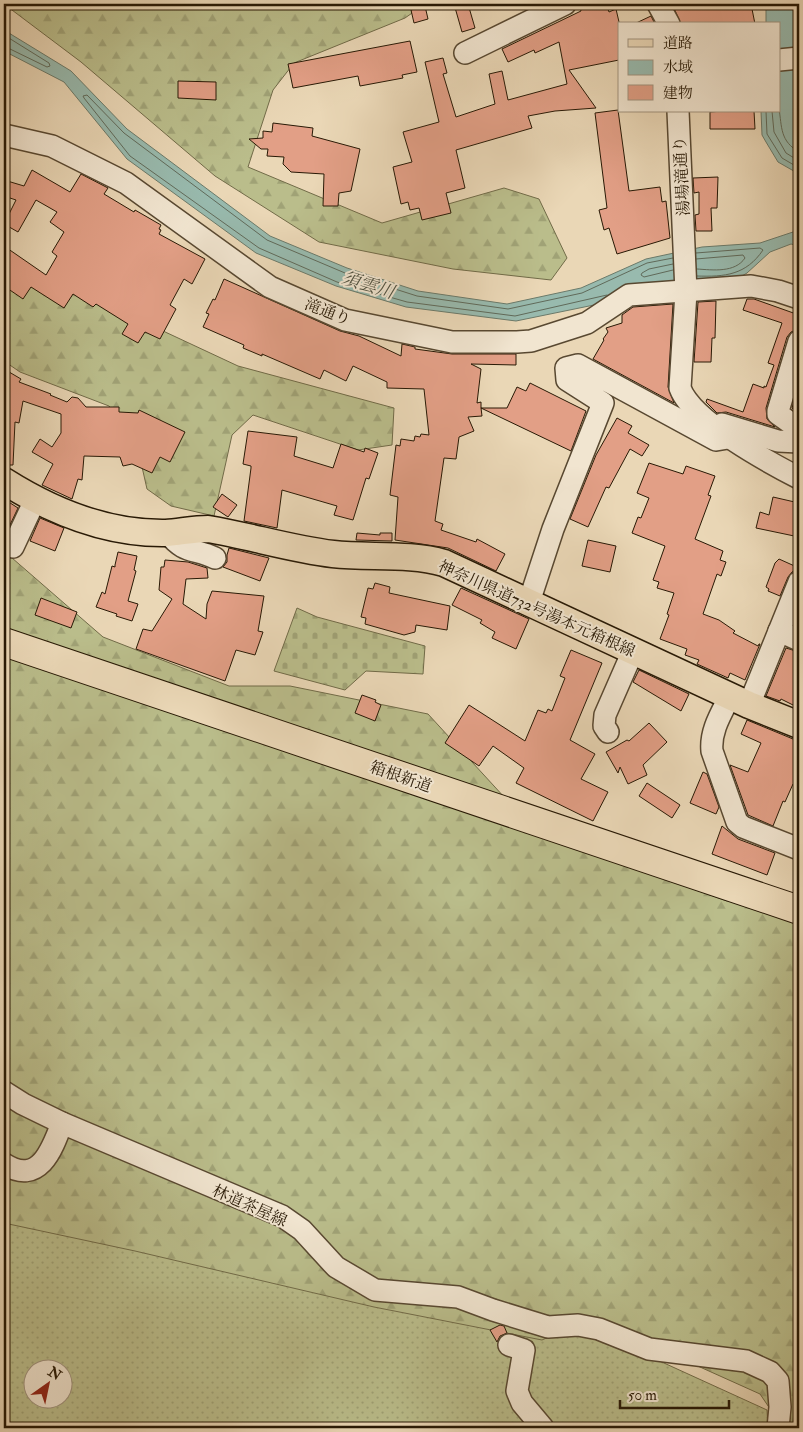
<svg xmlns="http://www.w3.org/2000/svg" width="803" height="1432" viewBox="0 0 803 1432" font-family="'IM FELL Double Pica','Noto Serif JP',serif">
	<defs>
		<pattern id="grass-dots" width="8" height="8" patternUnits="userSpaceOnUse" patternTransform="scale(1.25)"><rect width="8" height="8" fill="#babd8b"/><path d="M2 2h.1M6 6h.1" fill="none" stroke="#a0a276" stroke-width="1.8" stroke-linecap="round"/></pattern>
		<pattern id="forest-firs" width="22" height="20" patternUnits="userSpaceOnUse" patternTransform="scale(1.25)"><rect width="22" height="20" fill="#babd8b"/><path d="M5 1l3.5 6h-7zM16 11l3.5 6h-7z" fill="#a0a276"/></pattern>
		<pattern id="cemetery-stones" width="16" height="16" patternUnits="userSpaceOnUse" patternTransform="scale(1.25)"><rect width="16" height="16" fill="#babd8b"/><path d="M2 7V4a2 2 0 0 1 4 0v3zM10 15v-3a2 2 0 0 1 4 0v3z" fill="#a0a276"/></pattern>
	</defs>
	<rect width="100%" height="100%" fill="#ead7b6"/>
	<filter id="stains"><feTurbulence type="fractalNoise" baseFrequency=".004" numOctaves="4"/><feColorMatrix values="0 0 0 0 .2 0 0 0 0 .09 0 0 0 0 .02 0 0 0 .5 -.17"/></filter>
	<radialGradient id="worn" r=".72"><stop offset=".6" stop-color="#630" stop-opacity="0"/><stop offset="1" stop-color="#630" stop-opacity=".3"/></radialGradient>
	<path fill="url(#grass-dots)" stroke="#716b48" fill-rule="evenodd" d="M4 1175 596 1332 767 1410 768 1428H4ZM32 1370H62V1400H32Z"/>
	<g fill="url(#forest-firs)" stroke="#716b48">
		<path d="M4 4H425L405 18 294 63 273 90 248 167 382 223 504 188 539 199 567 258 551 280 453 269 319 242 215 176 81 62Z"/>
		<path d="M4 251 19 269 101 302 238 366 394 408 392 445 358 450 253 415 232 435 214 516 171 506 147 489 135 436 109 406 20 372 4 361Z"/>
		<path d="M4 551 103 637 229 686H290L428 714 538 834 727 901 788 893 799 895V1428H783L760 1394 591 1318 542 1340 374 1307 135 1251 4 1223Z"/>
	</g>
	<path fill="url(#cemetery-stones)" stroke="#716b48" d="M297 608 317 617 425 646 423 674 366 671 345 690 274 671Z"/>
	<g fill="#98baae" stroke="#6b7a6a">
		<path d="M766 4H799V51L779 54V24H766Z"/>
		<path d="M4 30 71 71 127 129 270 236 347 268 418 291 507 304 581 288 646 259 702 247 760 243 799 230V246L791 244 770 252 747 273 735 280H680L660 284 594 305 516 321 406 307 336 286 256 253 127 159 64 82 4 51Z"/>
		<path d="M799 68V174L778 162 766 142 762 135 761 111H779V71Z"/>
	</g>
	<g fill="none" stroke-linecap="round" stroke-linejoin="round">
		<g stroke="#606a5a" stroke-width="1">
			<path d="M4 35 49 63 50 66 47 67 8 48 4 47"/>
			<path d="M779 108C782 128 780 141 799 152"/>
			<path d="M766 111 767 134 782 158 799 168"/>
			<path d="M772 111 774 132 786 153 799 161"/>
			<path d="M696 253 760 248 763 250C746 275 725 277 697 276"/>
			<path d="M696 259 743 255 745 258C735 273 713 270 697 269"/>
			<path d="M673 264 649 269 642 273 641 275 644 277 673 270"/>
			<path d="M607 295 515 316 407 302 337 282 259 248 130 156 84 98 83 96 87 95 124 133 267 240 345 273 417 296 508 309 582 293 647 263 673 258"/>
		</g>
	</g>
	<g fill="#e29f86" stroke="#281905">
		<path d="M454 4H468L475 28 462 32Z"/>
		<path d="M590 4H606L609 12 616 9 619 22V60L569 70 596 108 555 111 528 116 532 128 456 150 465 188 446 193 451 213 422 220 419 208 410 210 408 202 401 204 393 167 412 162 403 132 439 122 425 62 443 58 447 73 443 74 456 117 495 104 489 74 502 71 508 100 567 84 559 42 535 53 534 50 508 62 502 49 581 11 580 7Z"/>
		<path d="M672 4H751L755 24H681Z"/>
		<path d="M425 6 428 19 414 23 411 10Z"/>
		<path d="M651 16 655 24H634Z"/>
		<path d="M410 41 417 72 402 75 403 78 360 86 358 76 293 88 288 64Z"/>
		<path d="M178 81 216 82V100L178 98Z"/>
		<path d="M618 110 629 191 660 187 662 202 666 201 670 238 617 254 609 228 604 230 599 210 607 208 595 113Z"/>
		<path d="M723 111H754L755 129H710V112Z"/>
		<path d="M273 123 313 128 312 136 360 149 351 191 339 193 338 206H323L324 174 291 172 283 164 284 157 267 156 268 149H261L249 139 263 138V131L272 132Z"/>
		<path d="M32 170 70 192 81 174 108 188 104 194 134 212 135 210 161 225 159 229 161 230 159 234 205 259 192 284 184 279 170 305 176 309 160 339 145 332 138 343 122 334 128 324 96 304 93 307 73 294 64 308 31 287 23 299 4 286V246L46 275 57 256 52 252 64 232 50 222 57 212 36 200 18 232 4 224 16 200 4 196V180L24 186Z"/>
		<path d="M718 177 717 208H711L712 231H696L695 215 699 214V192L694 193 693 178Z"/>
		<path d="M224 279 340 331 359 336 401 356 402 344 415 347V349L452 354H516V365L471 364 481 369 477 403 481 402V408H507L517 387 526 391 530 383 586 411 571 451 481 408 482 416 468 417 474 431 459 437 456 459 444 458 435 521 443 524 441 530 476 542 477 539 505 554 496 571 448 548 395 540 398 497 390 495 396 445 400 446 401 439 414 441 415 436 420 437 421 434 429 435 424 389 387 388V382L353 366 346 381 324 370 320 379 262 354V356L243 348 244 345 203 327 209 314 206 313 213 299 215 300Z"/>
		<path d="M747 299H754L799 315V329L791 332 787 337 766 408 767 419 775 427 726 412 717 413 706 402 707 399 743 412 753 384 764 388V386L766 387 774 365 768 363 782 323 743 310Z"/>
		<path d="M716 301 715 338H712L711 362H694L698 302Z"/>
		<path d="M673 304 668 387 674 403 593 359 604 340 603 339 608 332 606 328 622 323V315L633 307Z"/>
		<path d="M4 369 21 379 19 382 51 394 50 395 67 402 72 397 78 398 86 407H119V412L138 413 139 410 185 432 170 462 160 457 152 473 132 464 123 466 120 457 84 456 82 480 78 479 72 499 42 485 53 464 32 452 40 439 52 447 61 433V414L23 401 19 423 15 422 13 465H4Z"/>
		<path d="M799 384V414L792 408Z"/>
		<path d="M617 418 632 426 628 433 649 445 642 456 630 449 609 488 606 487 588 527 570 519 596 455Z"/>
		<path d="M248 431 297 437 294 456 333 468 341 444 364 452 365 448 378 453 369 479 366 478 353 520 334 515 337 506 282 490 277 528 244 521 251 468V466L243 464Z"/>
		<path d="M649 463 683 474 686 466 715 476 708 495 711 496 695 539 723 551 720 560 726 562 721 576 717 574 703 614 719 620 735 631 733 633 758 646 759 644H760L745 680 730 673 728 678 697 664 699 660 685 655 687 649 660 639 669 615 667 614 674 593 657 588 659 582 653 580 665 546 632 533 638 517 641 518 649 498 637 493Z"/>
		<path d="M222 494 237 505 228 517 213 507Z"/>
		<path d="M773 497 799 503V537L756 528 760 512 769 515Z"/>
		<path d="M4 499 18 508 9 527 4 524Z"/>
		<path d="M40 518 64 528 55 551 30 541Z"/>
		<path d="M357 533 380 535V533H392V541L356 540Z"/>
		<path d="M588 540 616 546 610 572 582 566Z"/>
		<path d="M229 548 269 558 260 581 223 567 227 562V555Z"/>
		<path d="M118 552 137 556 134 570 136 571 128 601 138 604 132 621 116 616 117 614 96 607 102 592 105 594 112 566 115 567V565Z"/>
		<path d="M779 559 799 568 792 572 788 577 780 596 768 591 769 589 766 587 775 563Z"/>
		<path d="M165 560 188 562 207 568 208 578 186 579 183 604 206 619 207 604 212 591 264 596 258 631 263 632 255 655 236 650 225 681 136 649 143 629 152 631 172 599 159 590 161 567H164Z"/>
		<path d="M375 583 390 587 389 593 450 606 447 630 416 625 415 632 404 635 365 624 366 618 361 617 368 588 373 589Z"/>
		<path d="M461 588 529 619 516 649 492 638 495 632 480 623 482 620 452 605Z"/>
		<path d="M41 598 77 612 71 628 35 615Z"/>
		<path d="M786 648 799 652V708L781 699 780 701 766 696Z"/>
		<path d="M571 650 602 663 570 740 595 754 581 779 608 792 593 821 516 783 524 768 493 746 479 766 445 743 469 705 525 741 538 710 546 713 548 709 552 711 565 678 560 676Z"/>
		<path d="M639 670 689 694 681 711 633 682Z"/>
		<path d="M362 695 376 700 375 702 381 705 375 721 355 713Z"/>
		<path d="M747 720 793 739 799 740V786L793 784 785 802 783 801 773 826 748 815 730 765 748 772 761 743 741 734Z"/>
		<path d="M649 723 667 742 643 765 647 775 628 784 620 767 618 773 606 752 627 740 629 741Z"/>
		<path d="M703 772 707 774 719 807 716 814 690 803Z"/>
		<path d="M647 783 680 805 672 818 639 796Z"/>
		<path d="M722 826 738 839 775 853 767 875 712 854Z"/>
		<path d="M500 1325 504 1326 507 1333 500 1336 497 1342 490 1330Z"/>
	</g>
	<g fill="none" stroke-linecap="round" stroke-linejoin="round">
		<defs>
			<g id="minor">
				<path d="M658 4 669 24"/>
				<path d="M465 53 565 4"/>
				<path d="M779 60 799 58"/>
				<path d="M678 111 686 292 680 388C692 421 768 462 799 478"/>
				<path d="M4 135 52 146 126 183 270 287 345 320 452 342H517L531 341 587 323 629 295 751 286 778 291 799 298"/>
				<path d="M799 341 778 411V414L799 429"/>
				<path d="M722 424 778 441 799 442"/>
				<path d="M168 533C184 554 194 548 215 558"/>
				<path d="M13 547 36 498"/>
				<path d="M529 602 553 529 603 403 567 380 566 368 578 365 716 440 728 438"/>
				<path d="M779 631 799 640"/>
				<path d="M730 696C721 714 710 731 712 751L737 822 743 827 799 849"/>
				<path d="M749 705 799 582"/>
				<path d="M608 732 604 726 605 715 633 651"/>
				<path d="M4 1092 23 1104 62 1123 282 1216 302 1230 336 1267 375 1290 458 1297 493 1310 548 1327 578 1325 599 1329 649 1349 746 1361 770 1372 778 1381 780 1407 778 1428"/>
				<path d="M4 1164C39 1186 52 1150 62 1123"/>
				<path d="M509 1345 524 1350 517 1391 522 1403 543 1428"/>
			</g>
			<path id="major" d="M4 481C53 512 108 534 166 533 180 532 194 529 208 529 250 536 291 549 333 554 369 558 409 553 444 563L749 705 799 725"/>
			<path id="highway" d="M4 642 799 910"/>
		</defs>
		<use href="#minor" stroke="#584831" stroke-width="24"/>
		<use href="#major" stroke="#281905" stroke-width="29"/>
		<use href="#highway" stroke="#281905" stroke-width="30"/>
		<use href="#minor" stroke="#f1e5d0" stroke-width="21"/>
		<use href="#major" stroke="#ead7b6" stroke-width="26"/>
		<use href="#highway" stroke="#ead7b6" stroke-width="28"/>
	</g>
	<g text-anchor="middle" stroke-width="4" stroke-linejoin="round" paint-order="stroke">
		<g font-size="16" fill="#281905" stroke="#f1e5d0">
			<text transform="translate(681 176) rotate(-93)" y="6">湯場滝通り</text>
			<text transform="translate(328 311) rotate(21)" y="6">滝通り</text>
			<text transform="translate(537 608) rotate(24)" y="6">神奈川県道732号湯本元箱根線</text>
			<text transform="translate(401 776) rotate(19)" y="6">箱根新道</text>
			<text transform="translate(250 1205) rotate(24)" y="6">林道茶屋線</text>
		</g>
		<g font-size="18" font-style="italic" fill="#4f5140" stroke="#f1e5d0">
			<text transform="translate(368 285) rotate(17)" y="6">須雲川</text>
		</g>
	</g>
	<rect width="803" height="1432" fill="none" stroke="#ead7b6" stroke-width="20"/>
	<rect x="5" y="5" width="793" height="1422" fill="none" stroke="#281905" stroke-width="2.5"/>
	<rect x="10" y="10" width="783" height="1412" fill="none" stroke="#281905"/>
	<rect x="618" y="22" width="162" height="90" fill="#f1e5d0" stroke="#a1937f"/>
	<rect x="628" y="39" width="25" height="8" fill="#ead7b6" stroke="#a1937f"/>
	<text x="663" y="48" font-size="15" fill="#281905">道路</text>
	<rect x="628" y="60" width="25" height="15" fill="#98baae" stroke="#a1937f"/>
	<text x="663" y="72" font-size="15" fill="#281905">水域</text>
	<rect x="628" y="85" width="25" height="15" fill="#e29f86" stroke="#a1937f"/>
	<text x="663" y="98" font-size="15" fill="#281905">建物</text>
	<g transform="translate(48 1384) rotate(33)"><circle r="24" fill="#f1e5d0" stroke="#a1937f"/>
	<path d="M0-4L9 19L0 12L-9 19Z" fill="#8f2418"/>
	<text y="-8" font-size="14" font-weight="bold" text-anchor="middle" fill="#281905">N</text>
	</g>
	<path d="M620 1400v8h109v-8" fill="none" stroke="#281905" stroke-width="2.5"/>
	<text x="628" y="1400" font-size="15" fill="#281905" stroke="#f1e5d0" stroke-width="4" paint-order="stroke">50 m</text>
	<rect width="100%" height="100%" filter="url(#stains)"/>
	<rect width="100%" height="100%" fill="url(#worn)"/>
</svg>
